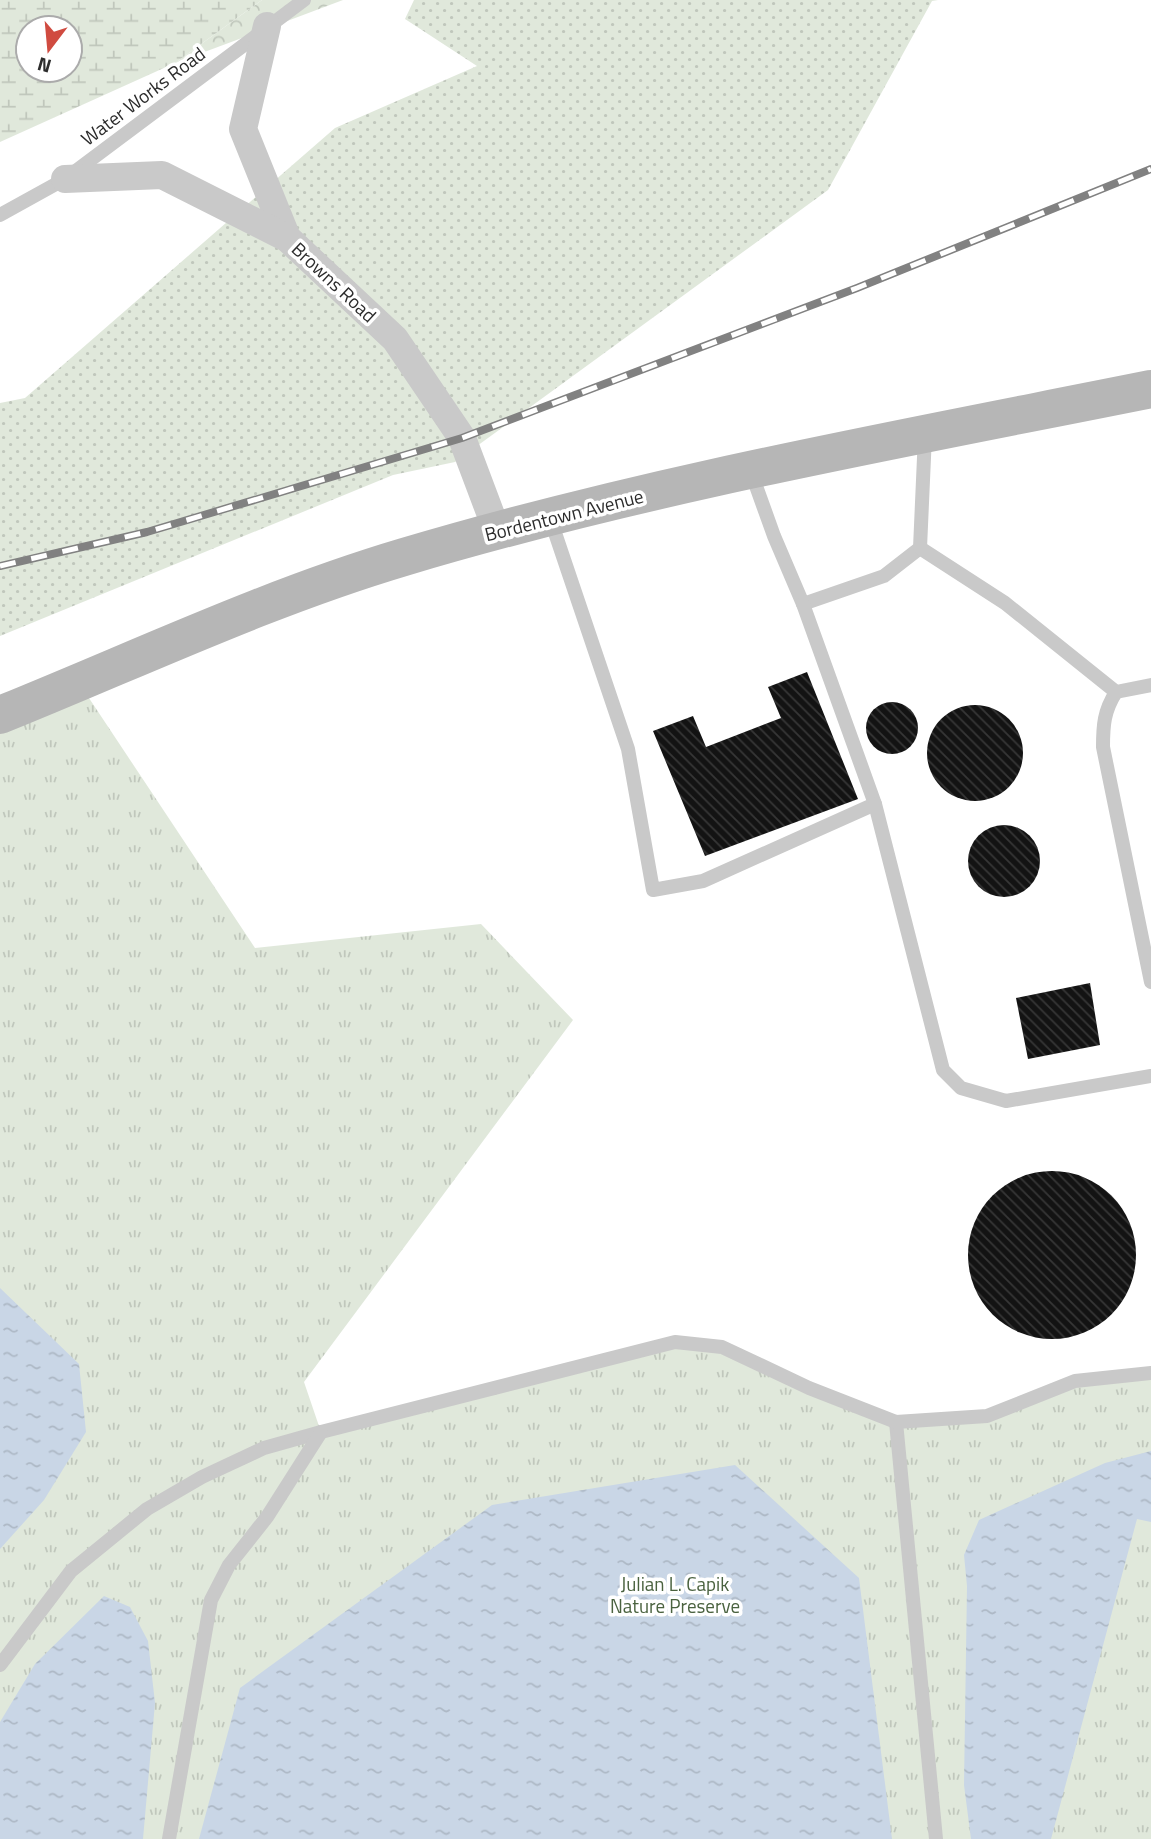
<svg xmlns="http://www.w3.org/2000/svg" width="1151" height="1839" viewBox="0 0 1151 1839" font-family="'Titillium Web',sans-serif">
	<defs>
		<pattern id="grass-dots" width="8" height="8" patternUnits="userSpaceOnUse" patternTransform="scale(1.75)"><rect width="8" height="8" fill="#e0e8db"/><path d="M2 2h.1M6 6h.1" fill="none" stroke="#c0c7bc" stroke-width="1.8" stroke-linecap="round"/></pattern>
		<pattern id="forest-crowns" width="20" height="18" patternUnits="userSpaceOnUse" patternTransform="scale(1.75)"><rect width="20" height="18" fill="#e0e8db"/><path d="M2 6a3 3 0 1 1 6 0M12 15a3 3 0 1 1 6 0" fill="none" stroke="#c0c7bc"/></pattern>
		<pattern id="wetland-marsh" width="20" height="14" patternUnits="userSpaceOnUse" patternTransform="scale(1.75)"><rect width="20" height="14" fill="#e0e8db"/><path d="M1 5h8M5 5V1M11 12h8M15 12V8" fill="none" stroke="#c0c7bc"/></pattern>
		<pattern id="park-tufts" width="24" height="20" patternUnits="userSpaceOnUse" patternTransform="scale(1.75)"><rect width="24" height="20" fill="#e0e8db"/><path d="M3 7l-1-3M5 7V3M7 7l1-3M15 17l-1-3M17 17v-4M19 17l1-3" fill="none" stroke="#c0c7bc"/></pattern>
		<pattern id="water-ripples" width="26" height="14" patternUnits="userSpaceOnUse" patternTransform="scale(1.75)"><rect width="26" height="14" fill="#c9d6e6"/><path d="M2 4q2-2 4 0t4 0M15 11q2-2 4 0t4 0" fill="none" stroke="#adb8c5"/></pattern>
		<pattern id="building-back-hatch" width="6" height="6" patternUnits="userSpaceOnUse" patternTransform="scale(1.75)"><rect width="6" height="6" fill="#131313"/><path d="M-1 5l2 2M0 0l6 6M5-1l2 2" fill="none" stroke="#363636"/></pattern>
	</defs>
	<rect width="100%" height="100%" fill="#fff"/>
	<path fill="url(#grass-dots)" d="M414 0H938L932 1 828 190 455 462 393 475 0 636V403L25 398 335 128 477 66 405 19Z"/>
	<path fill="url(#forest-crowns)" d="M262 0H343L175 63Z"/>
	<path fill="url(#wetland-marsh)" fill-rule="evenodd" d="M0 0H262L175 63 0 142ZM28 28H70V70H28Z"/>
	<path fill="url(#park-tufts)" d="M79 683 255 948 481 924 573 1020 304 1382 321 1432 675 1342 722 1347 896 1422 987 1416 1075 1381 1151 1373V1839H0V715Z"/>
	<g fill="url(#water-ripples)">
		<path d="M0 1288 79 1364 86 1432 44 1500 0 1549Z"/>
		<path d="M1151 1451V1522L1137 1519 1051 1839H971L964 1785 967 1586 964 1555 979 1520 1105 1463Z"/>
		<path d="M735 1465 859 1578 892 1839H199L240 1688 492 1505Z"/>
		<path d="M104 1596 130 1607 148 1641 155 1703 143 1839H0V1722L35 1664Z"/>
	</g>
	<g fill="url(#building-back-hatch)">
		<path d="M807 672 858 799 705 856 653 731 693 716 706 747 781 718 768 687Z"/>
		<circle cx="892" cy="728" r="26"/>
		<circle cx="975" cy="753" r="48"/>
		<circle cx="1004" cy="861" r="36"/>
		<path d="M1090 983 1100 1045 1028 1059 1016 998Z"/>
		<circle cx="1052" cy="1255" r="84"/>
	</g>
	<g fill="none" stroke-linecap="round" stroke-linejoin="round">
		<g stroke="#c9c9c9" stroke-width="14">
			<path d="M0 215 65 179 304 0"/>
			<path d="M751 472 774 536 803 604 884 576 920 548 925 435"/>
			<path d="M550 518 628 749 653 890 703 881 875 804 803 604"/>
			<path d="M920 548 1005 603 1116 692 1151 685"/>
			<path d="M1116 692C1104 711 1103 725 1103 747L1151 982"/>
			<path d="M875 804 943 1070 961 1088 1006 1101 1151 1076"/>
			<path d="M896 1422 936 1839"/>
			<path d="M0 1665 71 1571 147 1509 202 1477 264 1448 321 1432 675 1342 722 1347 809 1388 896 1422 987 1416 1075 1381 1151 1373"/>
			<path d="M169 1839 211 1600 229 1565 267 1517 321 1432"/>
		</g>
		<g stroke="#c9c9c9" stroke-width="28">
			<path d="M267 26 243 129 287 238"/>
			<path d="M65 179 162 175 287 238 395 339 462 438 497 531"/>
		</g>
		<path stroke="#b6b6b6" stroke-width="38" d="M0 715C134 661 266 598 404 557 649 484 901 439 1151 389"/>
		<defs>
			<path id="rail" d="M0 566 147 532 462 438 857 288 1151 169"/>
		</defs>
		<use href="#rail" stroke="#818181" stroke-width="8"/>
		<use href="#rail" stroke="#fff" stroke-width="5" stroke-dasharray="16" stroke-linecap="butt"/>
	</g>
	<g text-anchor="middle" stroke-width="7" stroke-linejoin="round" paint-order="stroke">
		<g font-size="19" fill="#2c2c2c" stroke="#fff">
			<text transform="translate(143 96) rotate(-37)" y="7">Water Works Road</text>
			<text transform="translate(334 282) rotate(43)" y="7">Browns Road</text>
			<text transform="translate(564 515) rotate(-14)" y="7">Bordentown Avenue</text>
		</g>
		<g font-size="19" fill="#4a623f" stroke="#fff">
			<text x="675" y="1591">Julian L. Capik<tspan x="675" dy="22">Nature Preserve</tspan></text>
		</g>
	</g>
	<g transform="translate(49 49) rotate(196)"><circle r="33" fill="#ffffff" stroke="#ababab" stroke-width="2"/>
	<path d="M0-5L12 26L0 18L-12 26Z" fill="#d04b40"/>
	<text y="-10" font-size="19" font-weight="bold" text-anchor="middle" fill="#2c2c2c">N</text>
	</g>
</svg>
